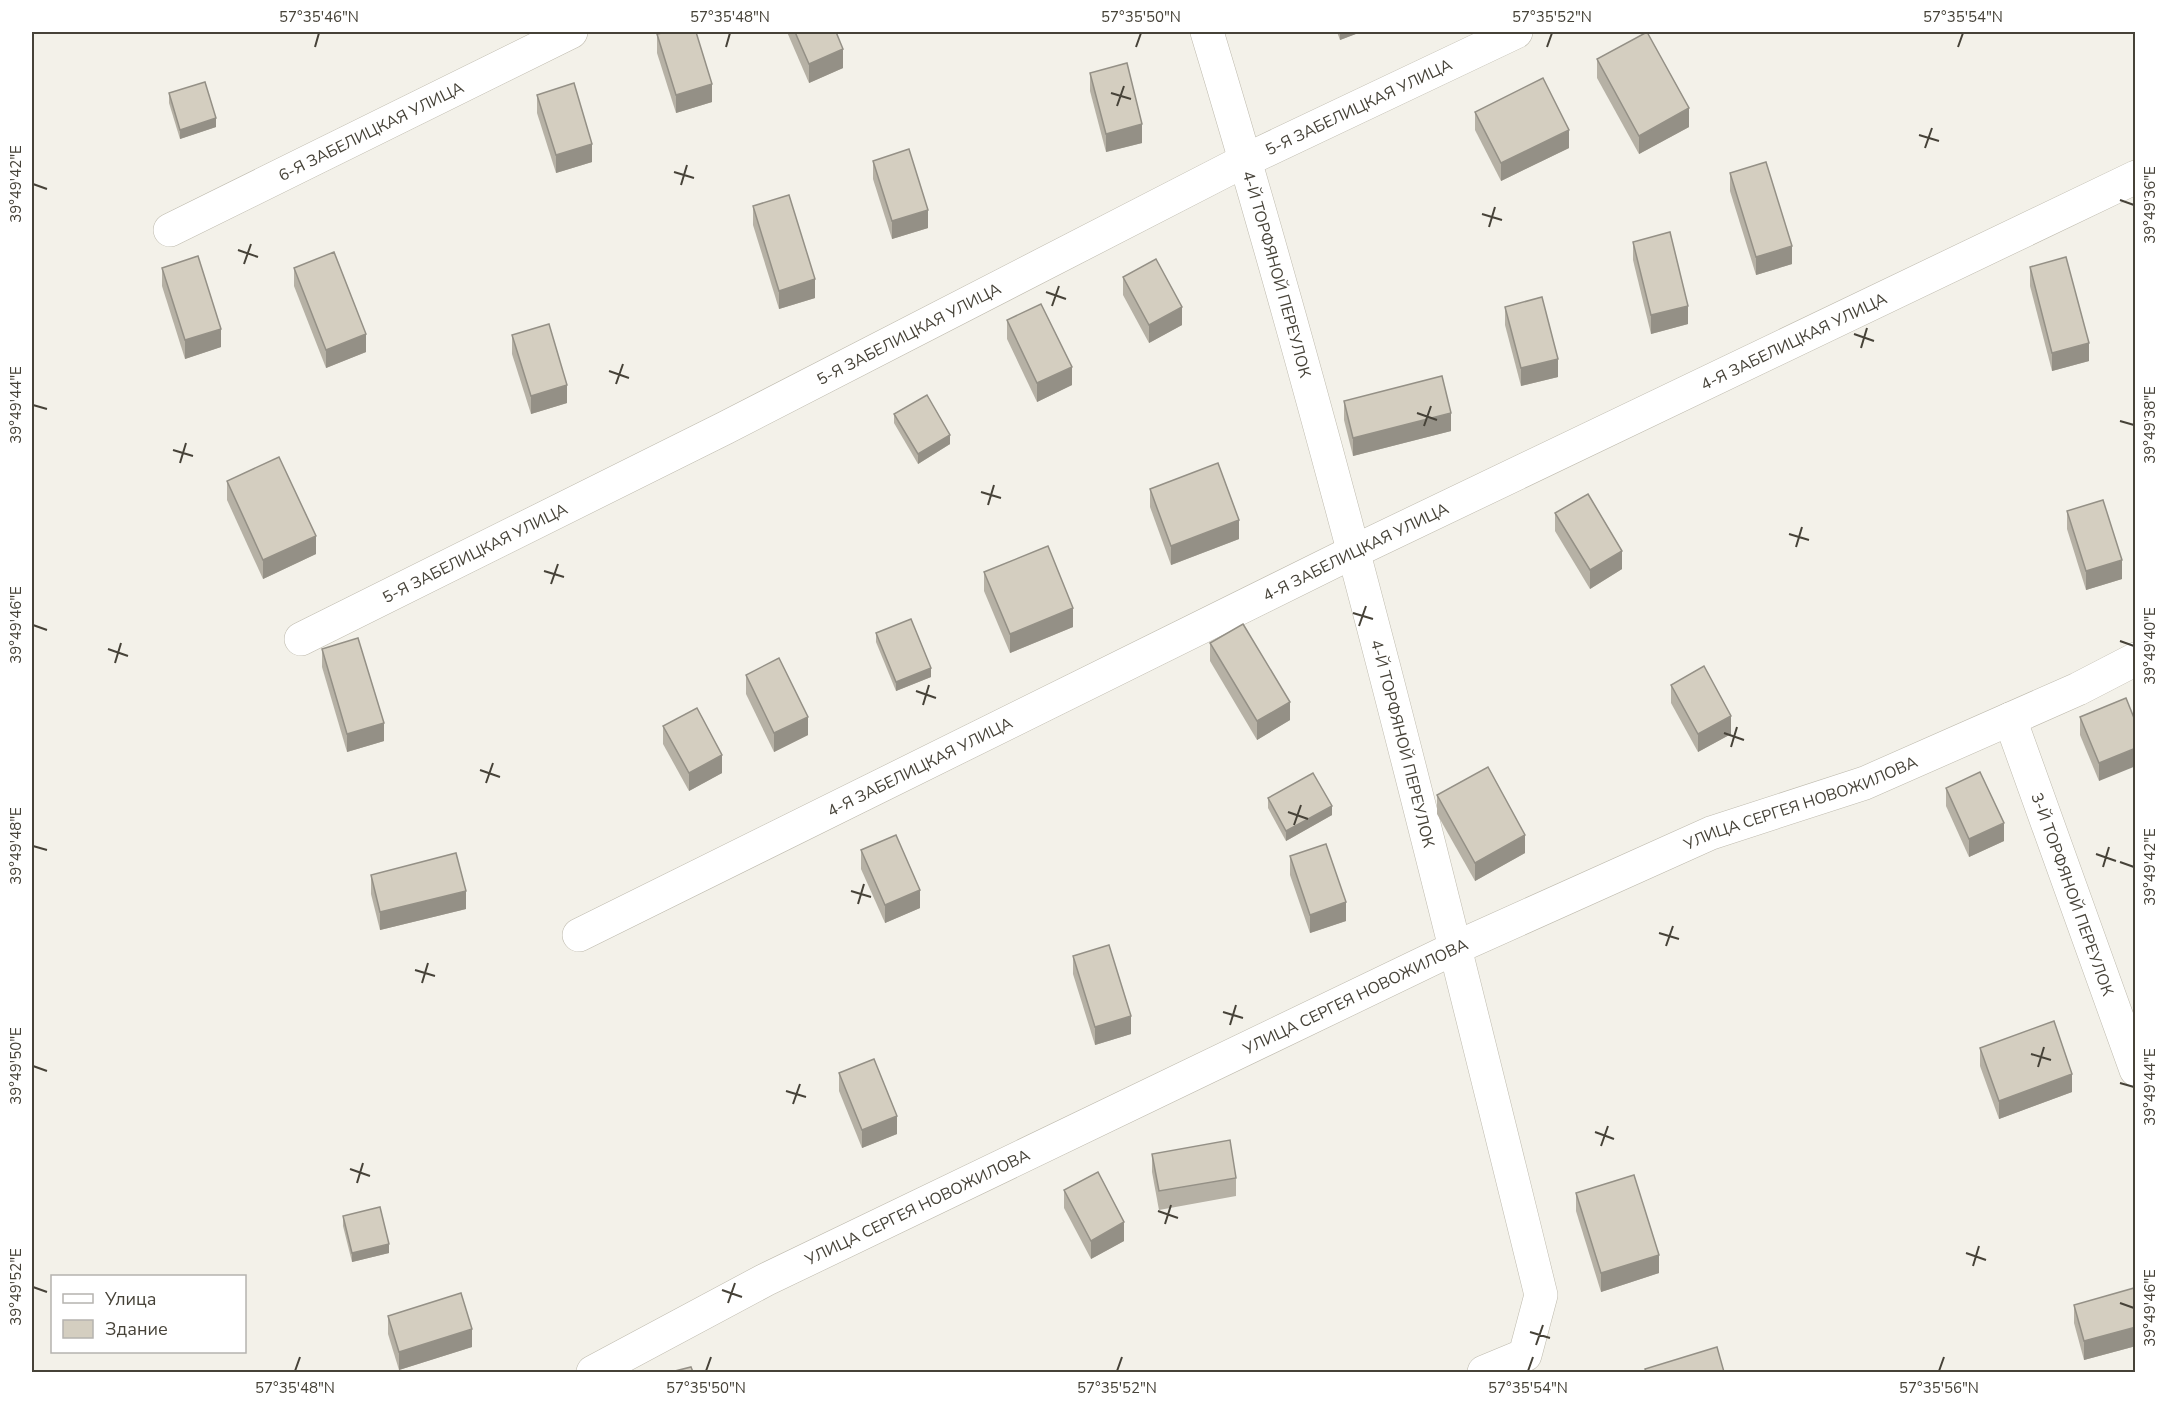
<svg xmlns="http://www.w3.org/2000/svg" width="2167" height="1404" viewBox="0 0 2167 1404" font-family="'Nunito Sans',sans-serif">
	<rect width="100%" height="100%" fill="#f3f1e9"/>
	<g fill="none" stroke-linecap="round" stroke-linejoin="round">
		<defs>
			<g id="minor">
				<path id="s1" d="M1207 32C1333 449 1437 872 1541 1295L1525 1355 1484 1372"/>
				<path id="s2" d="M170 230 571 32"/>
				<path id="s3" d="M301 639 725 428 1246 160 1516 32"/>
				<path id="s4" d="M2010 719 2136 1070"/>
				<path id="s5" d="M579 935 1355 551 2136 177"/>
				<path id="s6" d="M593 1372 765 1280 1455 948 1711 833 1865 783 2078 689 2136 659"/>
			</g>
		</defs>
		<use href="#minor" stroke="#bebaad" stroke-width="34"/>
		<use href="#minor" stroke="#fff" stroke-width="33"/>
	</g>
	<g fill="#b6b1a5">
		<path d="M787 32H836L843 68 809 83Z"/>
		<path d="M1337 32H1361L1340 40Z"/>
		<path d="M657 34 712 102 676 113 657 53Z"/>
		<path d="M1597 59 1689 127 1639 154 1597 78Z"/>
		<path d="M1090 73 1142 143 1106 152 1090 91Z"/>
		<path d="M169 93 216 127 180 139 169 103Z"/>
		<path d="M537 95 592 162 556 173 537 113Z"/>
		<path d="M1475 112 1569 148 1501 181 1475 130Z"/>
		<path d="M873 161 928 228 892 239 873 179Z"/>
		<path d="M1730 173 1792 264 1756 275 1730 191Z"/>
		<path d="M753 206 815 298 779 309 753 225Z"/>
		<path d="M1633 242 1688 324 1651 334 1633 260Z"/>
		<path d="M2030 267 2089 361 2052 371 2030 286Z"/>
		<path d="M162 268 221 347 185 359 162 286Z"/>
		<path d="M294 268 366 352 326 368 294 286Z"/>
		<path d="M1123 277 1182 325 1149 343 1123 295Z"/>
		<path d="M1505 307 1558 377 1521 386 1505 325Z"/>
		<path d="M1007 320 1072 385 1037 402 1007 339Z"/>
		<path d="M512 335 567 403 531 414 512 354Z"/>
		<path d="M1344 401 1451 431 1353 456 1344 420Z"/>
		<path d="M894 414 950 444 918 464 894 423Z"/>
		<path d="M227 481 316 554 263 579 227 500Z"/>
		<path d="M1150 489 1239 539 1171 565 1150 507Z"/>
		<path d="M2067 511 2122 579 2086 590 2067 529Z"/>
		<path d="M1555 513 1622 569 1590 589 1555 531Z"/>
		<path d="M984 572 1073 627 1010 653 984 591Z"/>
		<path d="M876 633 931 677 896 691 876 642Z"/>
		<path d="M1210 643 1290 720 1257 740 1210 661Z"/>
		<path d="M322 649 384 741 347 752 322 667Z"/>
		<path d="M746 675 808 735 774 752 746 694Z"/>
		<path d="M1671 685 1731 734 1698 752 1671 703Z"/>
		<path d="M2126 698 2099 781 2080 735V717Z"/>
		<path d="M663 726 722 773 689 791 663 744Z"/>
		<path d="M1946 788 2004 841 1969 857 1946 806Z"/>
		<path d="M1437 795 1525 853 1475 881 1437 814Z"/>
		<path d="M1268 798 1332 815 1286 841 1268 808Z"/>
		<path d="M861 850 920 908 885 923 861 869Z"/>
		<path d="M1290 856 1346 921 1310 933 1290 875Z"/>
		<path d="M371 875 466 909 380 930 371 894Z"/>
		<path d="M1073 956 1131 1034 1095 1045 1073 974Z"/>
		<path d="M1980 1048 2072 1092 1999 1119 1980 1066Z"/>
		<path d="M839 1073 897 1134 862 1148 839 1091Z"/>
		<path d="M1152 1154 1236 1178V1196L1159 1210 1152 1172Z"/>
		<path d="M1064 1190 1124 1241 1091 1259 1064 1208Z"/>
		<path d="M1576 1193 1659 1273 1601 1292 1576 1211Z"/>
		<path d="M343 1216 389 1253 352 1262 343 1226Z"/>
		<path d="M2136 1295V1346L2084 1360 2074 1323V1305Z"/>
		<path d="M388 1316 472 1347 399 1370 388 1334Z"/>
	</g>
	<g fill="#949086">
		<path d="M1340 32H1361L1340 40Z"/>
		<path d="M843 49V68L809 83V64Z"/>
		<path d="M712 84V102L676 113V95Z"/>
		<path d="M1689 108V127L1639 154V136Z"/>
		<path d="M216 118V127L180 139V130Z"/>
		<path d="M1142 124V143L1106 152V134Z"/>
		<path d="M1569 130V148L1501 181V163Z"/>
		<path d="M592 144V162L556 173V155Z"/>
		<path d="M928 210V228L892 239V221Z"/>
		<path d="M1792 246V264L1756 275V257Z"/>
		<path d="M815 279V298L779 309V291Z"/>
		<path d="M1688 306V324L1651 334V315Z"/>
		<path d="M1182 307V325L1149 343V325Z"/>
		<path d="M221 329V347L185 359V340Z"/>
		<path d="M366 334V352L326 368V350Z"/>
		<path d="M2089 343V361L2052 371V353Z"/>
		<path d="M1558 359V377L1521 386V368Z"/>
		<path d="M1072 367V385L1037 402V383Z"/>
		<path d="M567 385V403L531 414V396Z"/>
		<path d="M1451 413V431L1353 456V438Z"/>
		<path d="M950 435V444L918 464V454Z"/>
		<path d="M1239 520V539L1171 565V546Z"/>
		<path d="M316 536V554L263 579V560Z"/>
		<path d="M1622 551V569L1590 589V570Z"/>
		<path d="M2122 560V579L2086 590V571Z"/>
		<path d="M1073 608V627L1010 653V634Z"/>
		<path d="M931 668V677L896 691V682Z"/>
		<path d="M1290 702V720L1257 740V721Z"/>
		<path d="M1731 716V734L1698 752V734Z"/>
		<path d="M808 717V735L774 752V733Z"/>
		<path d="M384 723V741L347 752V734Z"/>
		<path d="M2136 748V766L2099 781V763Z"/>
		<path d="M722 755V773L689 791V773Z"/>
		<path d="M1332 806V815L1286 841V831Z"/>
		<path d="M2004 823V841L1969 857V839Z"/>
		<path d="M1525 835V853L1475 881V863Z"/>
		<path d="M920 890V908L885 923V905Z"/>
		<path d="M466 891V909L380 930V912Z"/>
		<path d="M1346 902V921L1310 933V915Z"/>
		<path d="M1131 1016V1034L1095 1045V1027Z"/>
		<path d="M2072 1074V1092L1999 1119V1101Z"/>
		<path d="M897 1116V1134L862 1148V1130Z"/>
		<path d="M1124 1222V1241L1091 1259V1241Z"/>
		<path d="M389 1244V1253L352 1262V1253Z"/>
		<path d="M1659 1255V1273L1601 1292V1273Z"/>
		<path d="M2136 1327V1346L2084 1360V1341Z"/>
		<path d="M472 1329V1347L399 1370V1352Z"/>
	</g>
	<g fill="#d4cec0" stroke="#949086" stroke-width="1.5">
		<path d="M667 32H696L712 84 676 95 657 34Z"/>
		<path d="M795 32H836L843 49 809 64Z"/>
		<path d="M1647 32 1689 108 1639 136 1597 59Z"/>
		<path d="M1127 63 1142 124 1106 134 1090 73Z"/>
		<path d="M1543 78 1569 130 1501 163 1475 112Z"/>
		<path d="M205 82 216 118 180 130 169 93Z"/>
		<path d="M574 83 592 144 556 155 537 95Z"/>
		<path d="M909 149 928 210 892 221 873 161Z"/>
		<path d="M1766 162 1792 246 1756 257 1730 173Z"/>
		<path d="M789 195 815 279 779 291 753 206Z"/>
		<path d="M1670 232 1688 306 1651 315 1633 242Z"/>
		<path d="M334 252 366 334 326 350 294 268Z"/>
		<path d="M198 256 221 329 185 340 162 268Z"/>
		<path d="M2066 257 2089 343 2052 353 2030 267Z"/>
		<path d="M1156 259 1182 307 1149 325 1123 277Z"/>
		<path d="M1542 297 1558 359 1521 368 1505 307Z"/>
		<path d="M1041 304 1072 367 1037 383 1007 320Z"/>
		<path d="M549 324 567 385 531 396 512 335Z"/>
		<path d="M1442 376 1451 413 1353 438 1344 401Z"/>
		<path d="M927 395 950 435 918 454 894 414Z"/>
		<path d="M279 457 316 536 263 560 227 481Z"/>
		<path d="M1218 463 1239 520 1171 546 1150 489Z"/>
		<path d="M1588 494 1622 551 1590 570 1555 513Z"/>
		<path d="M2103 500 2122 560 2086 571 2067 511Z"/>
		<path d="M1048 546 1073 608 1010 634 984 572Z"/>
		<path d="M911 619 931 668 896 682 876 633Z"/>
		<path d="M1243 624 1290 702 1257 721 1210 643Z"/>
		<path d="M358 638 384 723 347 734 322 649Z"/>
		<path d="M779 658 808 717 774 733 746 675Z"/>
		<path d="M1704 666 1731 716 1698 734 1671 685Z"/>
		<path d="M2126 698 2136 723V748L2099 763 2080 717Z"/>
		<path d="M697 708 722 755 689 773 663 726Z"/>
		<path d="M1488 767 1525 835 1475 863 1437 795Z"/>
		<path d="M1980 772 2004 823 1969 839 1946 788Z"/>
		<path d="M1313 773 1332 806 1286 831 1268 798Z"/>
		<path d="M896 835 920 890 885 905 861 850Z"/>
		<path d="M1326 844 1346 902 1310 915 1290 856Z"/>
		<path d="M456 853 466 891 380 912 371 875Z"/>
		<path d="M1109 945 1131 1016 1095 1027 1073 956Z"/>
		<path d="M2054 1021 2072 1074 1999 1101 1980 1048Z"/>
		<path d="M874 1059 897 1116 862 1130 839 1073Z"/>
		<path d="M1230 1140 1236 1178 1159 1191 1152 1154Z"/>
		<path d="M1098 1172 1124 1222 1091 1241 1064 1190Z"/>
		<path d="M1634 1175 1659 1255 1601 1273 1576 1193Z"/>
		<path d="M380 1207 389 1244 352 1253 343 1216Z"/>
		<path d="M2134 1288 2136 1295V1327L2084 1341 2074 1305Z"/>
		<path d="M461 1293 472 1329 399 1352 388 1316Z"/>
		<path d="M1717 1347 1724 1372H1646L1645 1369Z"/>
		<path d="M691 1367 693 1372H671Z"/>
	</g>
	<path fill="none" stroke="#464238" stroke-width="2" d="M315 47 319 33M726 47 730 33M1136 47 1141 33M1547 47 1552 33M1958 47 1963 33M1111 93 1131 99M1117 106 1124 86M1919 135 1939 141M1925 148 1932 128M674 172 694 178M33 184 47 189M681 185 687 165M2120 200 2134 205M1482 214 1502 220M1489 227 1495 207M238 250 258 257M244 264 251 244M1046 292 1066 299M1052 306 1059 286M1854 334 1874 341M1861 348 1867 328M609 371 629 378M616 384 623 364M33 405 47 409M1417 413 1437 420M2120 421 2134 425M1424 426 1431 406M173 450 193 456M180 463 186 443M981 492 1001 498M988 505 994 485M1789 534 1809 540M1796 547 1802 527M544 571 564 577M551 584 558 564M1353 613 1373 619M33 625 47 630M1359 626 1366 606M2120 641 2134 646M108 649 128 656M115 663 121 643M916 691 936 698M923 705 929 685M1724 733 1744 740M1731 747 1737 727M480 770 500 777M486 783 493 763M1288 812 1308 819M1294 825 1301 805M33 846 47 850M2096 854 2116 861M2120 862 2134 867M2103 867 2109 847M851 891 871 897M858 904 864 884M1659 933 1679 939M1666 946 1673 926M415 970 435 976M422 983 428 963M1223 1012 1243 1018M1230 1025 1236 1005M2031 1054 2051 1060M33 1066 47 1071M2038 1067 2044 1047M2120 1083 2134 1087M786 1091 806 1097M793 1104 800 1084M1595 1132 1614 1139M1601 1146 1608 1126M350 1169 370 1176M357 1183 363 1163M1158 1211 1178 1218M1165 1224 1171 1205M1966 1253 1986 1260M1973 1266 1979 1246M33 1287 47 1292M722 1290 742 1297M728 1303 735 1283M2120 1303 2134 1308M1530 1332 1550 1338M1536 1345 1543 1325M295 1371 300 1357M706 1371 711 1357M1117 1371 1122 1357M1528 1371 1533 1357M1939 1371 1944 1357"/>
	<g text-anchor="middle" stroke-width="4.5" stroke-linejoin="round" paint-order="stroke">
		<g font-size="16" fill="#464238" stroke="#fff">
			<text dy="6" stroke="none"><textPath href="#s3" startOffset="1184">5-Я ЗАБЕЛИЦКАЯ УЛИЦА</textPath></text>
			<text dy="6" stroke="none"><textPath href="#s2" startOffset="224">6-Я ЗАБЕЛИЦКАЯ УЛИЦА</textPath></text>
			<text dy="6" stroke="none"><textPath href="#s1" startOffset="252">4-Й ТОРФЯНОЙ ПЕРЕУЛОК</textPath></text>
			<text dy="6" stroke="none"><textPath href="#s3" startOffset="680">5-Я ЗАБЕЛИЦКАЯ УЛИЦА</textPath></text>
			<text dy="6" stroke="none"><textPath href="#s5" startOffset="1352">4-Я ЗАБЕЛИЦКАЯ УЛИЦА</textPath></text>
			<text dy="6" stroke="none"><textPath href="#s5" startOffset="866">4-Я ЗАБЕЛИЦКАЯ УЛИЦА</textPath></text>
			<text dy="6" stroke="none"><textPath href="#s3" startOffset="194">5-Я ЗАБЕЛИЦКАЯ УЛИЦА</textPath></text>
			<text dy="6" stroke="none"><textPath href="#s1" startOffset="738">4-Й ТОРФЯНОЙ ПЕРЕУЛОК</textPath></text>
			<text dy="6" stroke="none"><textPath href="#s5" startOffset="380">4-Я ЗАБЕЛИЦКАЯ УЛИЦА</textPath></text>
			<text dy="6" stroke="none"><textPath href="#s6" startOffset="1336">УЛИЦА СЕРГЕЯ НОВОЖИЛОВА</textPath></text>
			<text dy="6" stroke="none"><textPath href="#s4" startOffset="186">3-Й ТОРФЯНОЙ ПЕРЕУЛОК</textPath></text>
			<text dy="6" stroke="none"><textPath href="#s6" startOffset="850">УЛИЦА СЕРГЕЯ НОВОЖИЛОВА</textPath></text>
			<text dy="6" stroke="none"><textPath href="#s6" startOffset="364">УЛИЦА СЕРГЕЯ НОВОЖИЛОВА</textPath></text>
		</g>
	</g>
	<rect width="2167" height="1404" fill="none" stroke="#ffffff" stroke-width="66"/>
	<rect x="51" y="1275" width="195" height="78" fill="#ffffff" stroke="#b5b3af" stroke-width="1.5"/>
	<rect x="63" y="1294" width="30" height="9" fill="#ffffff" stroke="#b5b3af" stroke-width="1.5"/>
	<text x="105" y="1305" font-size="18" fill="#464238">Улица</text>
	<rect x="63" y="1320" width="30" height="18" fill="#d4cec0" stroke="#b5b3af" stroke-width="1.5"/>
	<text x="105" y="1335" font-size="18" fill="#464238">Здание</text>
	<rect x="33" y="33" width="2101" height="1338" fill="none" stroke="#464238" stroke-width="2"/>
	<g font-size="15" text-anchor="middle" fill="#464238">
		<text x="319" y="22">57°35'46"N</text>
		<text x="730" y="22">57°35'48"N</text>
		<text x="1141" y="22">57°35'50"N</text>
		<text x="1552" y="22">57°35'52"N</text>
		<text x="1963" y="22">57°35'54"N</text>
		<text transform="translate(16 184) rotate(-90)" y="5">39°49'42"E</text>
		<text transform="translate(2150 205) rotate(-90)" y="5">39°49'36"E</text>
		<text transform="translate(16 405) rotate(-90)" y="5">39°49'44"E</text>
		<text transform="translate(2150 425) rotate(-90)" y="5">39°49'38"E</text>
		<text transform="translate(16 625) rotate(-90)" y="5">39°49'46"E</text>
		<text transform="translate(2150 646) rotate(-90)" y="5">39°49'40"E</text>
		<text transform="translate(16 846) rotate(-90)" y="5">39°49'48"E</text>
		<text transform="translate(2150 867) rotate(-90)" y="5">39°49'42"E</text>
		<text transform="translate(16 1066) rotate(-90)" y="5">39°49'50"E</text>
		<text transform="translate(2150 1087) rotate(-90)" y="5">39°49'44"E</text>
		<text transform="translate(16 1287) rotate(-90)" y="5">39°49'52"E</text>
		<text transform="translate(2150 1308) rotate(-90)" y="5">39°49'46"E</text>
		<text x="295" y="1393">57°35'48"N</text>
		<text x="706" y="1393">57°35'50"N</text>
		<text x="1117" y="1393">57°35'52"N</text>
		<text x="1528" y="1393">57°35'54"N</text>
		<text x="1939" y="1393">57°35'56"N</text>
	</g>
</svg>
